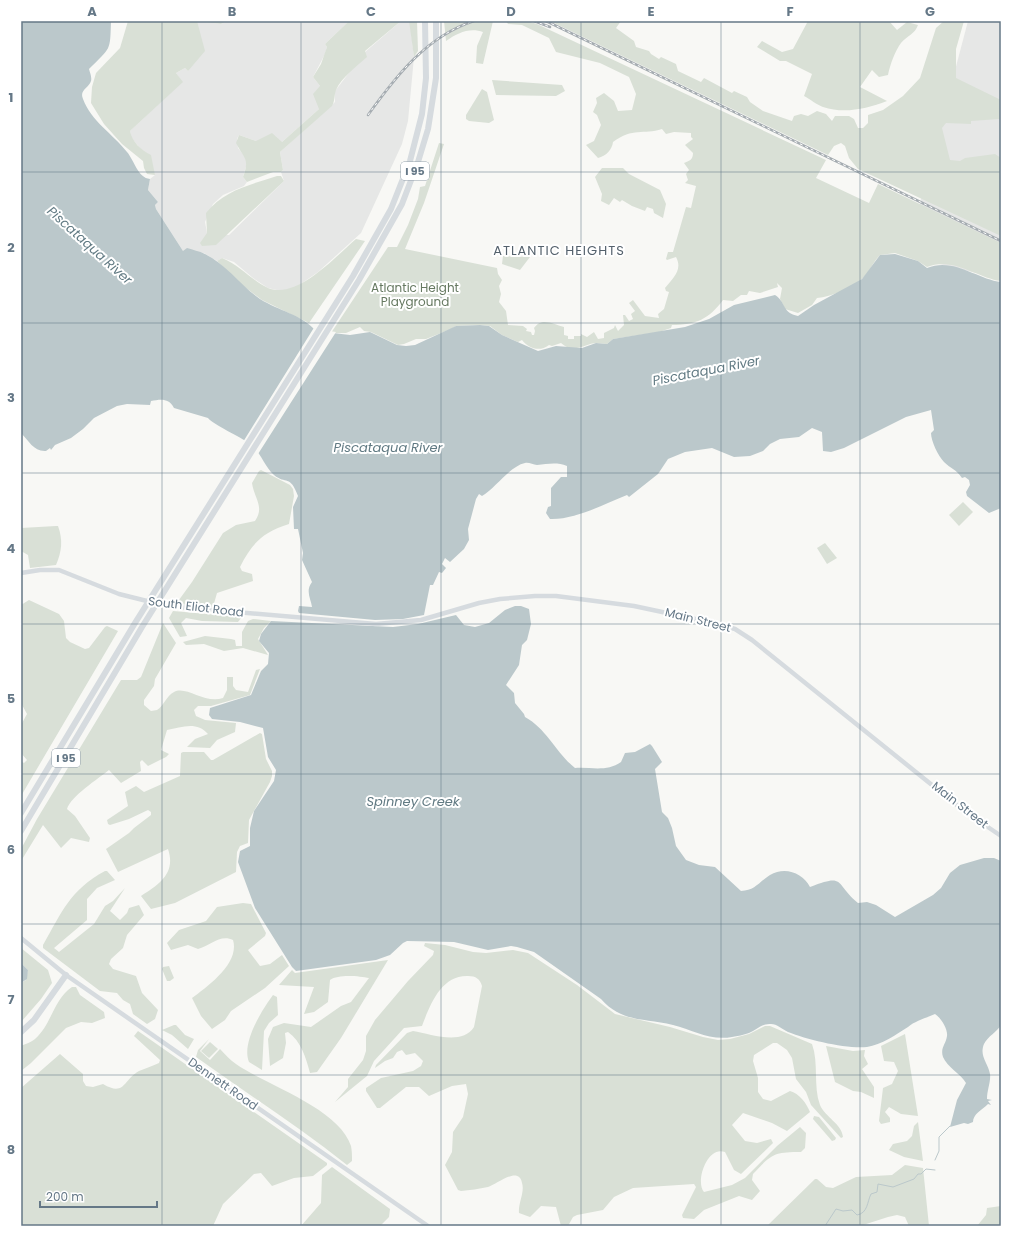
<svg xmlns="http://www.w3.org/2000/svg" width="1022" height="1247" viewBox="0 0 1022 1247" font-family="Poppins,sans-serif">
	<rect width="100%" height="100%" fill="#f8f8f5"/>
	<g fill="#e6e7e6">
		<path d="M197 21 221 24 227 21H349L325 44 327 47 325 54 313 77 320 86 319 109 282 142 256 141 239 135 237 139 238 148 246 158 247 163 243 177 247 182 244 186 223 195 213 204 205 222 207 233 229 235 284 181 281 172 283 170 280 152 335 102V91L365 52 401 21H409L410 23 414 57 408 121 402 144 361 233 318 272 295 288 281 291 268 288 253 278 234 262 222 258 217 261 204 253 183 251 156 209 155 205 158 202 148 190 150 179 155 175 143 151 131 138 130 131 182 82 176 73 185 68 188 71Z"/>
		<path d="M968 21H1001V279L906 256Z"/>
	</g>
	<g fill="#d9e0d6">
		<path d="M128 21H227L221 24 197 21 205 51 188 71 185 68 176 73 183 82 130 131C132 142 141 150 151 155L155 175 147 174 144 168 143 161 122 144 104 124 91 103 92 87 96 73 120 48Z"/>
		<path d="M349 21H401L365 51 367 57C357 66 341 78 336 90 334 96 335 101 332 106L280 152 283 170 281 172H273L247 182 243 177C250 158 244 159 236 143L239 135 256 141 272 133 282 142 319 109 313 94 320 86 313 77 321 64 327 47 325 44Z"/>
		<path d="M409 21H417L418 51 414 57Z"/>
		<path d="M444 21H493L483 64 476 63 477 46 483 32C470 27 457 33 446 41Z"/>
		<path d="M506 21H527L537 24 826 160 816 178 869 203 878 184 1001 243V281C977 278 953 256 927 267L918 261 895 253 880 255C873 262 870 271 863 278 851 288 832 297 817 298L812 305 798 313 785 309 780 299 782 288 777 283 778 287 760 293 749 291 747 295H741L733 301 723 300C709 319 696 325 672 325L671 328 659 332 613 339 607 344C604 344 600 343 597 343 585 343 574 355 561 343L552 346 549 345C540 352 529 349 522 340L518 342 502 335 490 326 480 325 456 326 451 329 426 339H416L404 344 398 345 371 332 364 331 360 327 346 333H331L388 247H397L408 225 418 199 420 187 425 186 439 143 444 144 424 203 405 249 497 268 498 274 502 280 499 286 501 294 499 302 506 311 508 325 523 326 527 329 526 331 531 332 532 335H534L535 331 534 328C542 317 552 324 564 327V335L568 336V339H574V336H581V334L587 337 594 332 598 339 604 338V333L614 328 615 325 618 331 624 325 623 315H625L629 321 633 319 631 314 635 311 629 303 633 300 645 316 659 318 658 314 664 309 669 292 666 291 665 288C673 278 683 270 676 257L667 260 666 259 668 252H673L686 207 691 208 696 186 685 183 688 180 686 174 689 170 684 163C689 161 693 160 693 153L685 145 693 139 691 137V133L674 132 666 134 662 129C643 135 633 127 613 142 612 150 606 156 598 158L586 145 594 141 601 125 597 115 593 112 597 103 596 98 604 93 614 101 618 111 632 110 636 94 629 77 600 63 556 52 549 38 522 25 508 24Z"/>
		<path d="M550 21H621L616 28 634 41 636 47 649 51 651 54 659 59 661 57 676 64 678 71 701 82 704 78 732 93 734 91 747 97 750 102 763 111 792 121 794 116 801 114 808 116 817 111 826 114 832 121 835 116H849L854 119 858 128H863L868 123V115L883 110 903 96 920 78 936 28 944 21H964L956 49V78L1001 100V121L999 119 971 121V124L946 123 942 128 950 160 960 161 965 158 995 154 1001 158V236L858 169 849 158 845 146 841 143 834 146 828 155Z"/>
		<path d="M808 21H889L897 30 907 22 918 25C915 34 907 36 901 43 895 51 890 65 888 75L879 77 872 70 860 87 887 101C866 109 844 114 823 107 817 105 810 99 804 96L812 74 786 61H780L757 47 762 41 782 52 793 49Z"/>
		<path d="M492 80 562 85 565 91 556 96 496 95Z"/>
		<path d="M482 89 487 92 494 120 489 123 469 121 466 119V115Z"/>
		<path d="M602 168H623L629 174 660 190 666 204 663 218 654 213 653 209 647 207 645 211 632 206 622 200 620 202 614 198 609 205 601 201 602 194 595 177Z"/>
		<path d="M277 176H281L284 181 216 245 202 246 200 243 207 233 206 213C224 190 250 185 277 176Z"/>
		<path d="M356 239 365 241 309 323 262 300 242 285 217 261 222 258C240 265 251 280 268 288 297 300 336 256 356 239Z"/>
		<path d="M503 256 530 257 520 270 502 264Z"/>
		<path d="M261 470 290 485 293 489 294 496 289 524C263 532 252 543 240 567L242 571 252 574 253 581 217 593 213 607 176 604 192 582 223 533 236 525 255 521C265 507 254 498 252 483L259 471Z"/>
		<path d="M963 502 973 512 959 526 949 515Z"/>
		<path d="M56 526H58C63 540 62 551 56 565L30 568 28 555 21 551V528Z"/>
		<path d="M825 543 837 558 827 564 817 548Z"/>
		<path d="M29 600 59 614 64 621 66 638 70 642 85 649 89 648 105 627 107 626 118 631 21 796V761L24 763 27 760 21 753V725L27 714 21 703V605Z"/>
		<path d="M173 611 240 617 241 618 238 622 202 621 186 618 181 623 187 636 180 637 169 618Z"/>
		<path d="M253 619 271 621 264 628 258 639 268 655 243 648 224 651 204 644 186 645 183 642 205 636 231 639 235 640 236 646H242V632L248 621Z"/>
		<path d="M163 623 176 643 155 679 154 686 144 700V705L151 711 157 710C164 706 166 696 174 692 186 685 204 704 223 698L227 690V677H233V686L236 690 248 692 256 670 260 669 250 695 211 706H198L194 710 196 716 205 720 236 723 235 732 217 740 210 748 187 747 195 739 208 734C197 721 182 727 167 730L161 750 169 754 166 757 148 766 142 760 140 762 141 771 121 783 109 770C98 779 71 796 67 809L75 816 90 838 89 842 71 838 61 848 43 825 21 861V849L37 819 121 680H137L141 677Z"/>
		<path d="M260 733 262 734 266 759 272 771V776L270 782 249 820 248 843 240 846 237 852 236 872 175 903 151 909 141 896C160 884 176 873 168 849L118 872 106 849 129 833 134 828 151 815V812L148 810 129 819 110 825 108 824 107 820 128 806 125 792 136 786 144 792 180 776 181 753 183 752H204L211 760H213Z"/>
		<path d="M105 871H107L115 880 97 888 87 899V920L54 948 59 952 94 924 105 906 113 901 125 888 110 911 120 920 127 913 129 908 139 905 144 915 127 935 123 948 111 959 109 964 113 969 136 976 142 993 158 1010 155 1019 147 1024 133 1014 130 1004 123 1000 117 993 100 991 43 948V945C62 912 70 890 105 871Z"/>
		<path d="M243 903 251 904 266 933 265 936 248 950 260 966 270 964 282 955 289 966 265 988 231 1011 225 1020 212 1029 201 1016 192 998C208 986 240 963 233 940 220 934 210 946 198 949L188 945 171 950 167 943 179 930 206 921 217 907Z"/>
		<path d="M425 943 445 945 473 952 486 953 513 950 528 953 577 985 615 1014 670 1027 703 1037 718 1040 730 1039 749 1034 765 1026H770L812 1044C819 1063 813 1086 820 1105 825 1117 842 1124 843 1137L841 1138 811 1105 806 1092 796 1079 792 1058 787 1050 777 1043H773L754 1055 753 1061 758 1078V1092L763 1099 771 1101 790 1091C799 1093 807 1104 810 1112L787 1131 772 1123 743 1113 732 1125 745 1141 757 1143 771 1139 773 1143 741 1174 734 1170 725 1152C707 1145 695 1182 704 1192L732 1185 745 1178 777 1146 800 1127 806 1133 805 1148 801 1152C773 1152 772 1154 753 1174L752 1180 760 1191 752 1200 739 1196 704 1210 694 1219 683 1218 682 1215 696 1187 694 1184 633 1188 614 1197 603 1210 577 1215 573 1217 568 1226H561L556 1207 541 1206 530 1217 519 1213C518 1203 525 1192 522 1183 519 1165 496 1185 488 1187 479 1189 470 1190 461 1191L458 1190 445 1165 452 1152 453 1132 463 1117 468 1094 466 1084 452 1086 429 1096 419 1087H406L380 1108H377L366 1091V1088L381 1078 413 1071 421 1066 423 1061 415 1053 406 1055 402 1050 397 1052 393 1058 385 1061 375 1068 376 1065 407 1033 413 1031C431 1034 462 1046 474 1027L482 986C480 979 476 976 468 976 441 975 430 1005 422 1026L404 1028 374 1061 367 1076 335 1102 348 1087V1079L363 1060 366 1051V1036L375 1020 408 981 433 955 434 951 424 946Z"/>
		<path d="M21 948 48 970 52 983 41 999 21 1022V983L26 980 28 970 21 963Z"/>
		<path d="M388 960 341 1038 317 1072 310 1073C306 1058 301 1041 288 1032L285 1033 286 1043 283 1058 270 1066 268 1039 273 1027 284 1023 311 1027 341 1006 351 1002 369 978C359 976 338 974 330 980L328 1002 314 1012 304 1014 314 987 279 985 292 970 295 973Z"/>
		<path d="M169 966 174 978 170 981H167L162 969 163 967Z"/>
		<path d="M72 987H76L80 995 104 1012 105 1018 92 1023 81 1022 66 1028 31 1063 21 1071V1046C25 1044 32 1042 35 1039 52 1024 53 1000 72 987Z"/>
		<path d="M273 995 277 997 278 1015 269 1023 264 1031 262 1070 249 1062C241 1043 262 1010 273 995Z"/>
		<path d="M174 1025H176L185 1035 194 1039 188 1049 172 1035 162 1030Z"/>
		<path d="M138 1031 327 1163V1165L313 1176 294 1178 272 1186 261 1173 254 1174 223 1204 213 1226H21V1088L60 1054 83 1074V1081L86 1086 93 1087 103 1084C125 1097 123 1080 139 1071 146 1068 153 1066 159 1063L160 1060 134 1036Z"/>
		<path d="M905 1034 918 1116 901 1114 889 1107 885 1112 890 1118V1122L881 1124 879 1121 883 1088 892 1084 898 1071 894 1062 884 1061 881 1046Z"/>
		<path d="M209 1039 200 1051 210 1060 220 1049C225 1054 230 1060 236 1064 266 1085 339 1108 351 1146 352 1151 352 1156 352 1161L347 1165C298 1126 246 1093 196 1057L198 1050Z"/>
		<path d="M210 1042 218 1049 209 1058 201 1051Z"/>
		<path d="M826 1046 853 1051 865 1050 864 1056 868 1064 862 1069 874 1087V1098L861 1092 853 1091 835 1082Z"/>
		<path d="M814 1116 819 1117 836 1138 835 1140 832 1141 813 1119Z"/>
		<path d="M918 1122 923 1161 904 1157 889 1150 893 1144 907 1141 912 1136 914 1126Z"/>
		<path d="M905 1165 923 1168 929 1226H909L905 1217 897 1215 888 1217 860 1226H767L815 1179H817L826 1187 833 1188 856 1177 892 1175Z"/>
		<path d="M332 1167 390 1209 389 1217 380 1226H301L321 1203 322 1175Z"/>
		<path d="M1001 1206V1226H977L986 1215 987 1208Z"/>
	</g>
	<g fill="#bbc8cb">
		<path d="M21 21H111C110 52 111 47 89 69 90 73 92 77 91 81 89 88 79 90 83 99 91 121 113 134 127 152 134 160 138 178 150 179L148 190 158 202 155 205 156 209 183 251 187 248C193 250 199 251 205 254 226 264 241 286 260 299 279 311 301 314 316 331L350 335 370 332 397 345 406 346 415 345 456 326 480 325 489 326 502 335 538 351 556 346 582 348 596 343 607 344 613 339 685 327 709 319 734 305 775 295C786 302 782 313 798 316L814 305 862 279 880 255 895 254 918 261 927 268C953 257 977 279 1001 282V508L989 513 967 496 966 492 970 485 969 480 965 477 962 478C956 469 951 469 944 462 938 456 931 441 931 433L934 430 931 410 906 417 844 448 831 452 823 451 822 432 812 428 799 437 780 439 770 444 763 451 750 456 734 457 712 448 685 452 668 459 658 474 629 497 627 495C604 504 575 520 550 519L546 513 548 507 551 506V488L561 477H567V466C557 462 548 464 537 465 533 465 529 462 525 463 510 466 496 488 482 496L479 494 476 499 468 529 469 540 464 549 450 562 445 558 442 564 446 568 442 573 439 572 433 585H430L424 615 403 619 375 620 299 613 298 611 299 606 312 607C311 599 305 591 312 582L302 560 303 553 298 529H294L293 507 298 496C290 474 286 485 274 475 264 466 261 452 250 444 241 437 212 424 208 418L174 408C169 398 161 399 151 401L150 405 127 404 117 406 94 418 83 429 71 438 55 445 51 450 50 448 46 451C34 452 29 441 21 433Z"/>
		<path d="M515 606H521L529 609 531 624 527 640 522 645 519 665 506 685 514 693 515 703 524 714 525 717C547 729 557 754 575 768 592 767 607 772 621 762L625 753 635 752 650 744 652 746 662 762 655 769 662 812 668 818 672 828 676 846 686 860 699 865 715 867 741 891C755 891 760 881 770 875 785 866 803 873 810 887 846 873 834 883 858 903L867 902 876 905 895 917 933 895 941 888 950 873 960 865 984 858H994L1001 861V1025C997 1032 988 1036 984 1044 979 1056 988 1063 990 1074 991 1081 987 1090 987 1099L992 1100 988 1101 991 1105 988 1104C982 1110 973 1114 973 1122L968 1124 964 1123 950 1127 957 1100 966 1083C961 1074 947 1067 943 1057 940 1048 946 1044 947 1036 948 1029 941 1018 935 1014 926 1018 915 1021 908 1027 897 1034 881 1045 867 1047 846 1049 808 1040 788 1032 782 1029 777 1024 771 1024 762 1023 757 1030 749 1033 744 1035 737 1036 732 1037 710 1041 693 1030 673 1025 646 1018 622 1023 601 999L534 952 517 947 511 946 488 950 454 942 407 941 403 943 390 955 376 960 296 971 292 967 255 908 238 862 240 851 250 846V828L254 811 274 781 276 770 268 757 263 728 240 722 212 719 209 715 210 708 251 695 261 671 268 664 269 653 259 641 261 634 271 621 393 627 418 624 456 615 464 625 475 627 489 623 505 610Z"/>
		<path d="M21 963 28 970 27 979 21 983Z"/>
	</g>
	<path fill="#f8f8f5" d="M315 326 317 329 336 332 258 454 243 442Z"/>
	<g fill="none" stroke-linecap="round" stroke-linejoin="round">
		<g stroke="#bbc8cb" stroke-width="1">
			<path d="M935 1160 939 1151V1137L950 1126"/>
			<path d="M825 1226 836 1209 843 1211 852 1210 857 1215C868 1213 867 1202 871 1194L877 1192 878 1184 893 1187 914 1179 918 1174H921L926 1169 935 1170"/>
		</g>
		<g stroke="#d6dbdf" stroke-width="4.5">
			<path d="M21 573 40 570H59L119 594 167 606 376 624 421 620 479 603 500 599 535 596H556L634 606 714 623 735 629 752 640 963 810 1001 836"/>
			<path d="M21 938 66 975 428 1226"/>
		</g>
		<g stroke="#d6dbdf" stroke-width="6">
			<path d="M21 813 135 623 353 276 391 209 410 161 422 114 426 78 425 21"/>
			<path d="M21 831 142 627 359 280 402 204 418 162 428 129 436 78V21"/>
			<path d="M21 1032 34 1020 66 975"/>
		</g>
		<defs>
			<g id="rail">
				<path d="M534 21 550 27"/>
				<path d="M546 21 1001 241"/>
				<path d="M368 115C396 76 427 36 474 21"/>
			</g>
		</defs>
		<use href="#rail" stroke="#a5acb1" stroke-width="2.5"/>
		<use href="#rail" stroke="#fff" stroke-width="1" stroke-dasharray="3" stroke-linecap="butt"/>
	</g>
	<path fill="none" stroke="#657887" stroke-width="1" stroke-opacity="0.55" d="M162 21V1226M301 21V1226M441 21V1226M581 21V1226M721 21V1226M860 21V1226M21 172H1001M21 323H1001M21 473H1001M21 624H1001M21 774H1001M21 924H1001M21 1075H1001"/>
	<g text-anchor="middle" stroke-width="4" stroke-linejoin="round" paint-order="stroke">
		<g fill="#fff" stroke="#93a0ab" stroke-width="1">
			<rect x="401" y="162" width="28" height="18" rx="3"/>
			<rect x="52" y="749" width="28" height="18" rx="3"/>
		</g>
		<g font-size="11" font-weight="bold" fill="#657887">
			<text x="415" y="175">I 95</text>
			<text x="66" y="762">I 95</text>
		</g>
		<g font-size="12" fill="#667961" stroke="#fff">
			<text x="415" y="292">Atlantic Height<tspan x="415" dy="14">Playground</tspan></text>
		</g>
		<g font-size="12" fill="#657887" stroke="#fff">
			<text transform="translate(196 607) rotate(7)" y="4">South Eliot Road</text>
			<text transform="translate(698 620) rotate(14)" y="4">Main Street</text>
			<text transform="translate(960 805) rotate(38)" y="4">Main Street</text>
			<text transform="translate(223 1084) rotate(35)" y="4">Dennett Road</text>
		</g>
		<g font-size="13" font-style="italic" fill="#617a83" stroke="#fff">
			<text transform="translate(90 245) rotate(42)" y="5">Piscataqua River</text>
			<text transform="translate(706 370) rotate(-11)" y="5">Piscataqua River</text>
			<text x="388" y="452">Piscataqua River</text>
			<text x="413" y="806">Spinney Creek</text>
		</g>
		<g font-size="13" letter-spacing="1" fill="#54616c" stroke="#fff">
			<text x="559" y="255">ATLANTIC HEIGHTS</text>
		</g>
	</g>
	<rect width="1022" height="1247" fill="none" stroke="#ffffff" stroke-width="44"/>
	<path d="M40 1201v6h117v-6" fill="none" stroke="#657887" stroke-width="2"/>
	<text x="46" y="1201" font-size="12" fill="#657887" stroke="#ffffff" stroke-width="3" paint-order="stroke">200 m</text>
	<rect x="22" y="22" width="978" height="1203" fill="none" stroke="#657887" stroke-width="1.5"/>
	<g font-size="13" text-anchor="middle" font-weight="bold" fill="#657887">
		<text x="92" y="16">A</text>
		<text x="232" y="16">B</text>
		<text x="371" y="16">C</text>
		<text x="511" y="16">D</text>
		<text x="651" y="16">E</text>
		<text x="790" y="16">F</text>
		<text x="930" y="16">G</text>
		<text x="11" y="102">1</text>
		<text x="11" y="252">2</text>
		<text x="11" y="402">3</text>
		<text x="11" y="553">4</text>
		<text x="11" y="703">5</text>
		<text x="11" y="854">6</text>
		<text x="11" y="1004">7</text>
		<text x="11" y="1154">8</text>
	</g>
</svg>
